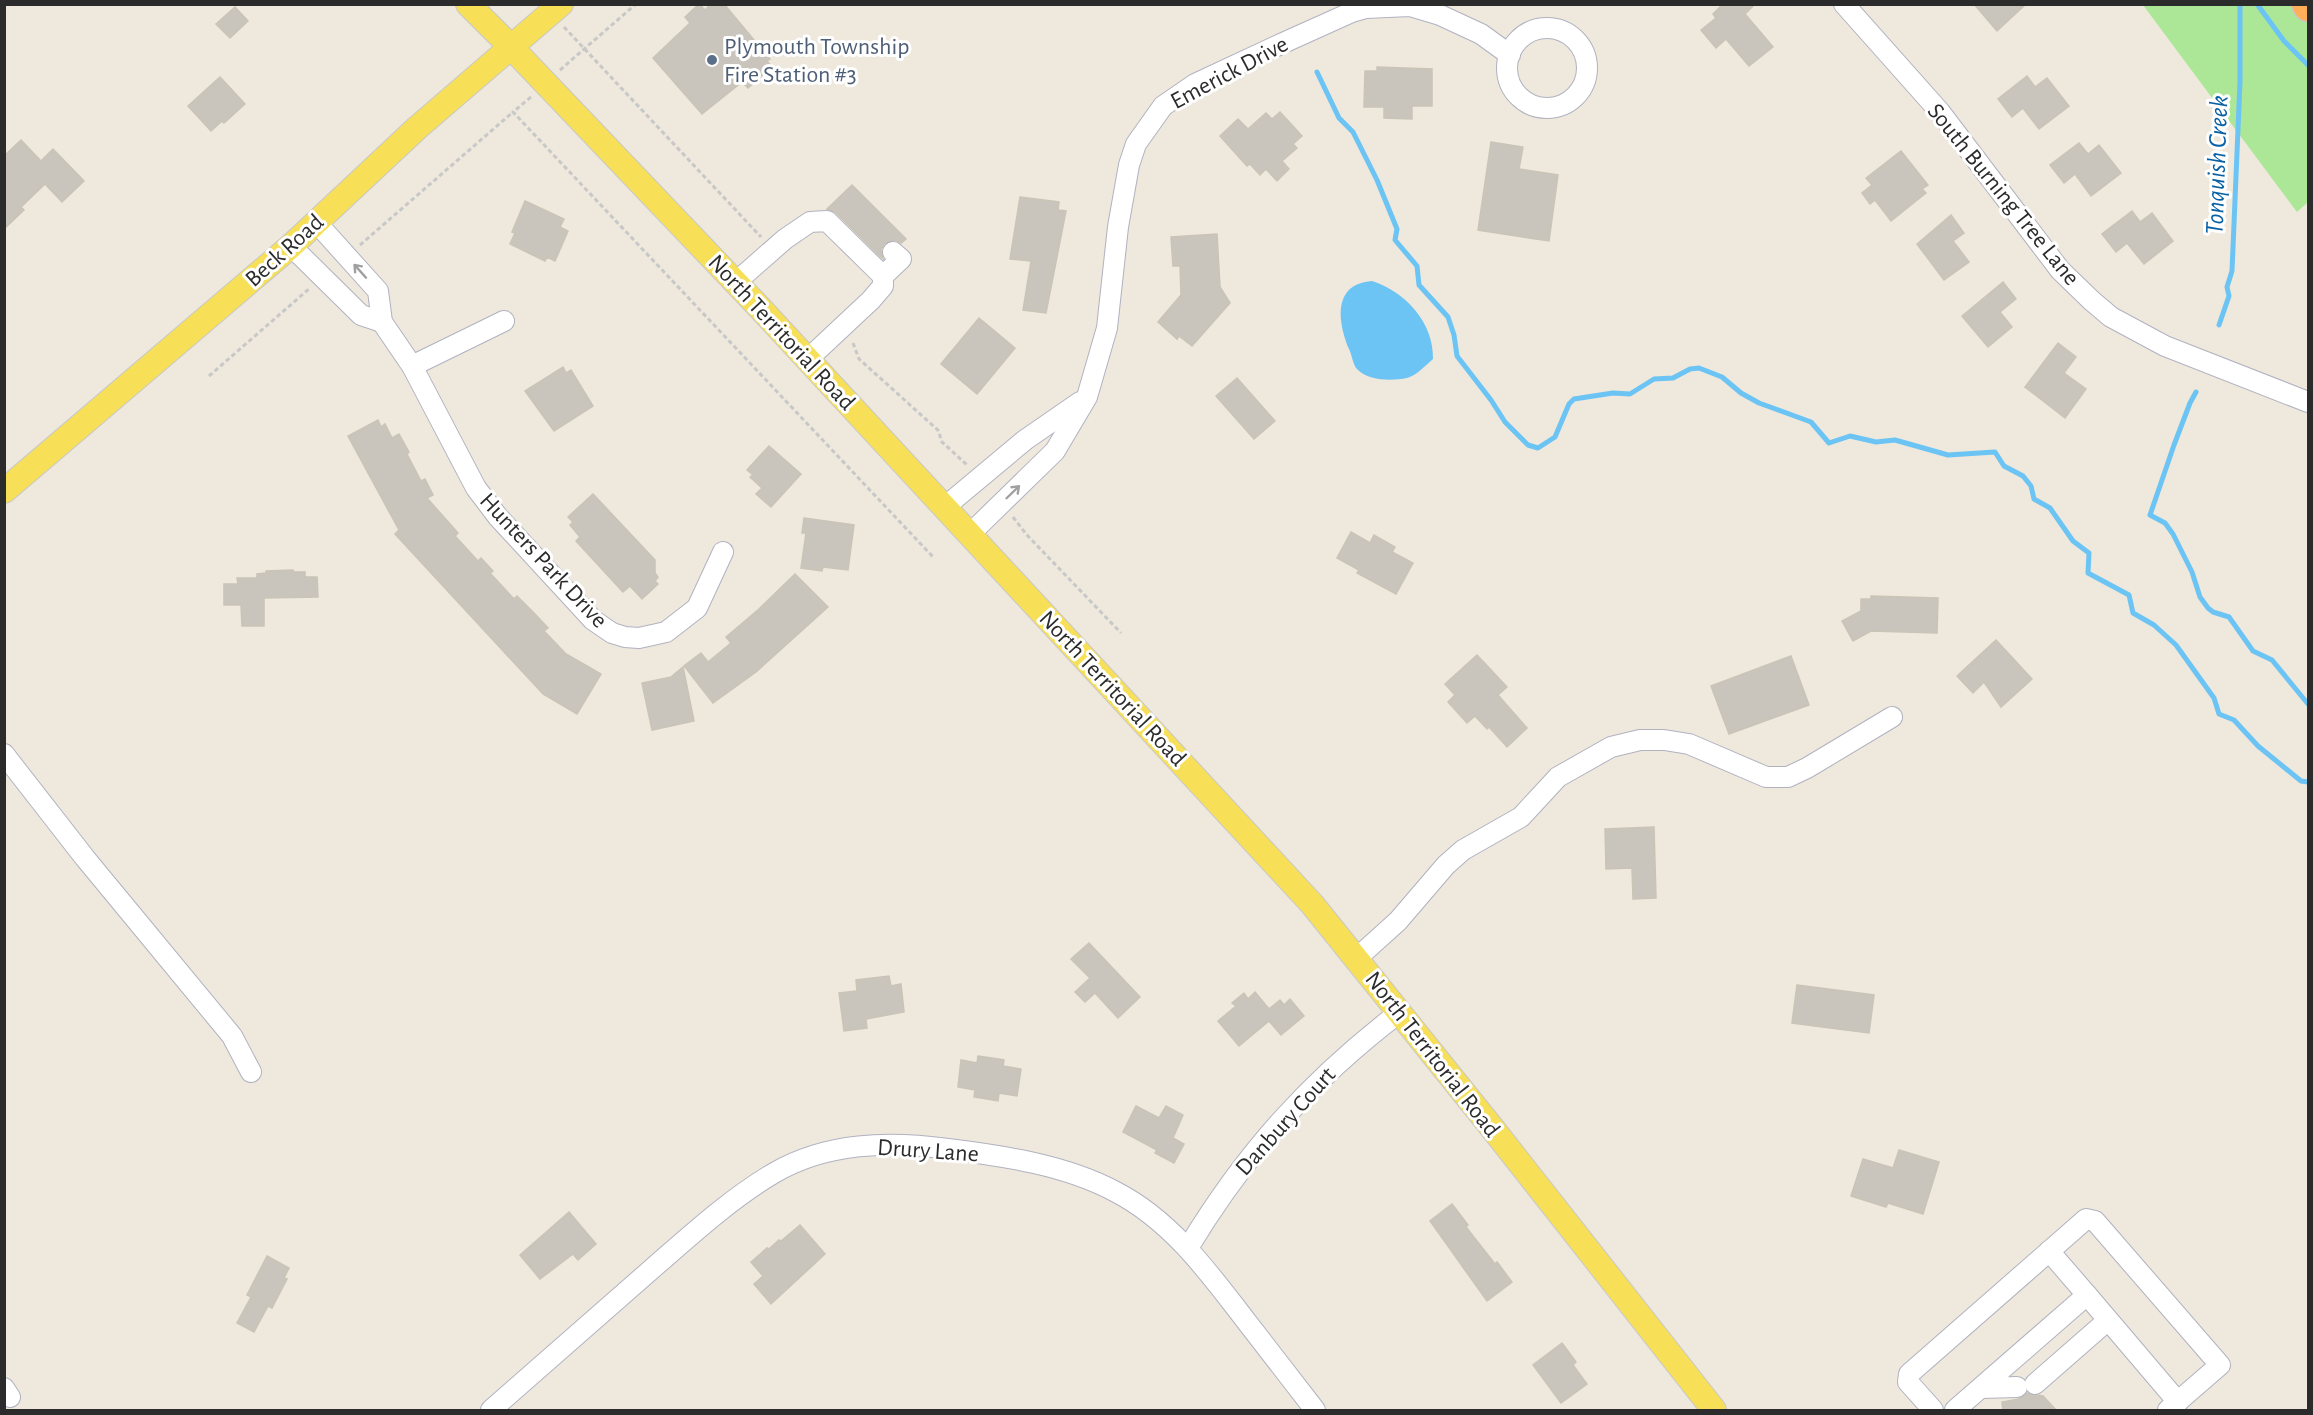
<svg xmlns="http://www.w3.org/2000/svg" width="2313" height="1415" viewBox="0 0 2313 1415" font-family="'Alegreya Sans',sans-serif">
	<rect width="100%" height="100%" fill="#eee8dd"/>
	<path fill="#abe797" d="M2143 5H2291L2308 23V202L2297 212Z"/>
	<path fill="#6bc4f4" d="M1372 281C1406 292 1434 323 1433 359 1426 365 1416 376 1407 378 1392 381 1369 381 1358 370 1353 366 1352 355 1349 349 1338 322 1332 284 1372 281Z"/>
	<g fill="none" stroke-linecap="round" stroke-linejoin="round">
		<g stroke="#6bc4f4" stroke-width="5">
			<path d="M2257 4 2284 41 2308 65"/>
			<path d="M1317 72 1339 118 1353 132 1377 180 1397 229 1395 240 1417 266 1419 285 1448 317 1454 335 1457 356 1491 400 1505 422 1528 445 1538 448 1555 437 1569 404 1574 399 1613 393 1630 394 1654 379 1673 378 1690 369 1699 368 1722 377 1741 393 1759 403 1811 422 1829 443 1850 436 1876 442 1895 440 1948 455 1995 452 2004 466 2023 476 2031 486 2034 499 2050 508 2073 541 2089 553 2088 573 2129 595 2133 613 2154 625 2176 645 2214 698 2219 714 2234 720 2258 746 2301 781 2308 782"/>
			<path d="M2219 325 2229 296 2227 287 2232 271 2240 82V4"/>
			<path d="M2196 392 2190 403 2174 445 2150 515 2165 523 2173 534 2192 572 2200 597 2208 608 2213 612 2229 617 2253 651 2272 660 2308 704"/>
		</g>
	</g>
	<g fill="#c9c5bc" stroke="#c9c4b6" stroke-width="1.5">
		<path d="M699 4 705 10 711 4H724L770 59 767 61 772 67 748 88 742 82 702 114 653 58 690 23 685 17Z"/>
		<path d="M1723 4H1755L1745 14 1773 47 1749 66 1726 39 1716 48 1701 30 1716 18 1713 14Z"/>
		<path d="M1974 4H2026L1997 31Z"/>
		<path d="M235 7 248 21 230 38 216 24Z"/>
		<path d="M1377 67 1432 69V106H1412V119L1384 118V107H1364L1365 71H1377Z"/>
		<path d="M2027 76 2035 87 2047 78 2069 106 2039 129 2023 108 2012 117 1998 99Z"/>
		<path d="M220 77 245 104 224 123 222 121 211 131 188 106Z"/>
		<path d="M1280 112 1302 136 1293 144 1297 148 1282 161 1289 169 1277 181 1266 169 1260 175 1250 164 1247 166 1220 136 1238 119 1248 129 1266 113 1272 119Z"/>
		<path d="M21 140 41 161 53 149 84 181 62 202 45 184 21 207 24 210 4 229V156Z"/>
		<path d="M1491 142 1523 147 1519 169 1558 175 1549 241 1478 230Z"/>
		<path d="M2079 143 2088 154 2099 145 2121 173 2091 196 2075 174 2064 183 2050 165Z"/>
		<path d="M1901 151 1928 185 1922 189 1926 193 1891 221 1875 200 1870 204 1862 193 1872 185 1866 178Z"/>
		<path d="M852 185 906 239 901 243 895 240 884 244 881 250 883 259 835 212 827 209Z"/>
		<path d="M1020 197 1059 202 1058 210 1066 211 1046 313 1023 310 1031 261 1010 259Z"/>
		<path d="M525 201 564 219 560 227 568 231 555 261 547 257 545 261 510 244 515 233 512 232Z"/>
		<path d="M2132 211 2140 222 2152 213 2173 241 2144 264 2127 243 2116 252 2102 234Z"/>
		<path d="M1951 215 1964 233 1953 241 1969 262 1944 280 1917 244Z"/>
		<path d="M1217 234 1220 287 1230 303 1192 346 1179 336 1177 339 1158 322 1181 295 1180 266H1173L1171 237Z"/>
		<path d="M2003 282 2016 299 2000 312 2012 327 1988 347 1962 316Z"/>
		<path d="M979 318 1015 348 977 394 941 364Z"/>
		<path d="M2058 343 2076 357 2064 373 2086 389 2065 418 2025 387Z"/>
		<path d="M563 367 566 373 571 370 593 406 554 431 525 391Z"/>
		<path d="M1237 378 1275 421 1254 439 1216 396Z"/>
		<path d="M378 420 381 427 385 424 392 438 399 434 409 452 407 454 421 481 425 479 433 495 427 498 458 533 455 536 478 561 481 558 493 571 490 573 514 599 517 596 534 613 548 628 544 631 566 654 601 674 577 714 543 694 395 534 399 530 348 436Z"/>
		<path d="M769 446 801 474 771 507 756 494 762 488 750 477 753 475 747 470Z"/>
		<path d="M593 494 655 560V573L658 577 655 581 658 584 642 599 630 586 623 592 576 541 580 537 570 525 573 522 568 517Z"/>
		<path d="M804 518 854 525 848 570 823 567 822 571 801 568 806 533H802Z"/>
		<path d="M1351 532 1370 543 1374 535 1395 547 1392 552 1413 563 1396 594 1357 573 1359 570 1337 558Z"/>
		<path d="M293 570 294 572H305V577H317L318 597 264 598V626H242L241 605H224V584H238L237 578H257V574L266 573V571Z"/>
		<path d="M795 574 828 607 756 672 713 703 684 666 701 653 708 662 731 643 726 637 759 609Z"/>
		<path d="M1871 596 1938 598 1937 633 1871 631 1853 641 1842 621 1861 611V599H1871Z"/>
		<path d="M1996 640 2032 679 2001 707 1984 682 1973 693 1957 676Z"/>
		<path d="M1477 655 1507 687 1498 695 1527 728 1507 747 1489 727 1487 729 1475 716 1467 723 1448 702 1455 695 1445 684Z"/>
		<path d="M1791 656 1809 705 1729 734 1711 686Z"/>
		<path d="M683 667 694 721 652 730 642 683 671 677Z"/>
		<path d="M1654 827 1656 898 1633 899 1632 868 1606 869 1605 829Z"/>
		<path d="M1089 943 1140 997 1118 1018 1095 993 1085 1002 1075 992 1090 978 1071 959Z"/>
		<path d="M889 976 891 986 901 984 904 1012 866 1019 867 1028 844 1031 839 993 857 991 856 980Z"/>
		<path d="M1797 985 1874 995 1869 1033 1792 1023Z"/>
		<path d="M1255 992 1269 1009 1280 1000 1284 1005 1290 999 1304 1016 1281 1035 1269 1021 1239 1046 1218 1021 1236 1006 1232 1003 1244 993 1248 999Z"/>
		<path d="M978 1056 1004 1060 1003 1066 1021 1069 1017 1096 999 1093 998 1101 974 1097 975 1090 958 1087 961 1060 977 1063Z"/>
		<path d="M1136 1106 1159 1118 1166 1106 1183 1115 1173 1138 1184 1144 1174 1163 1155 1153 1157 1150 1123 1132Z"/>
		<path d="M1899 1150 1939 1162 1923 1214 1888 1203 1886 1207 1851 1196 1863 1159 1893 1168Z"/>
		<path d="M1452 1204 1468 1225 1466 1227 1495 1264 1497 1262 1512 1282 1487 1301 1430 1221Z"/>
		<path d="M569 1212 596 1244 578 1260 573 1254 540 1279 520 1255Z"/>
		<path d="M800 1225 825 1254 771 1304 754 1284 763 1276 751 1262 767 1248 769 1249 779 1240 781 1241Z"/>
		<path d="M267 1256 289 1268 284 1278 287 1279 272 1308 268 1306 254 1332 237 1323 251 1297 247 1295Z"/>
		<path d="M1562 1343 1576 1362 1573 1365 1587 1384 1561 1403 1533 1365Z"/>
		<path d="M2027 1393 2043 1396 2056 1410H2003L2002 1402 2019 1399Z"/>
	</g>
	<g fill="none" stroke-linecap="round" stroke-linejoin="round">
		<defs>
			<g id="minor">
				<path d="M1844 4 1940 112 2060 270 2092 301 2111 317 2165 346 2308 402"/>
				<circle cx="1547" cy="68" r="40"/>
				<path d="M316 222 378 291 382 322 412 366 476 488 498 517 593 620 612 633 625 637 639 638 666 632 697 608 723 552"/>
				<path d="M291 246 361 315 382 322"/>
				<path d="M883 276 901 259 893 252"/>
				<path d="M736 282 785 239 810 222 827 221 883 276V286L871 300 808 359"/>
				<path d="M412 366 504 321"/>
				<path d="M946 506 1025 440 1080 402"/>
				<path d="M971 533 1055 451 1087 397 1107 328 1118 227 1129 165 1136 144 1163 106 1195 84 1283 43 1352 12 1366 8 1410 6 1440 15 1481 34 1510 55"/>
				<path d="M4 754 85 858 232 1036 251 1072"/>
				<path d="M1357 958 1398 921 1446 865 1463 850 1521 817 1558 777 1611 747 1640 740H1664L1689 744 1766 777H1788L1807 768 1892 717"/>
				<path d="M1188 1248C1246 1152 1311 1080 1400 1012"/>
				<path d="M2049 1251 2087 1295"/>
				<path d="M2035 1384 2107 1321"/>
				<path d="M4 1388 10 1397"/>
				<path d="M1981 1388 2017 1387"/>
				<path d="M491 1410C545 1363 599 1316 653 1268 691 1235 730 1199 774 1173 827 1142 889 1141 948 1149 1004 1156 1066 1165 1116 1192 1170 1220 1207 1270 1243 1317 1267 1348 1291 1379 1315 1410"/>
				<path d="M1933 1410 1908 1382 1909 1374 2086 1219 2095 1221 2220 1365 2168 1410"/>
				<path d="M1955 1410 2087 1295 2178 1402"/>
			</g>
			<g id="major">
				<path d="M468 4 511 47 759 307 1312 904 1493 1129 1714 1410"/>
				<path d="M4 491 291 246 417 128 561 4"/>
			</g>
			<path id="highway" d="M2306 4 2308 7"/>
		</defs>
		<use href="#minor" stroke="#b1b2c0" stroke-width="22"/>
		<use href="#major" stroke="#c8c8c8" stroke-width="26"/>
		<use href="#highway" stroke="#c8c8c8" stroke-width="31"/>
		<g stroke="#c8c8c8" stroke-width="3" stroke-dasharray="4.5 3" stroke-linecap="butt">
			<path d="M564 27 761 237"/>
			<path d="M560 70 636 4"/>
			<path d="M531 97 513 112 934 558"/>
			<path d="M360 245 513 112"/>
			<path d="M853 343 859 359 939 431 941 441 967 465"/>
			<path d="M209 376 310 288"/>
			<path d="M1013 517 1026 534 1121 633"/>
		</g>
		<use href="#minor" stroke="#fff" stroke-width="20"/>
		<use href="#major" stroke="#f7e058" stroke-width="24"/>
		<use href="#highway" stroke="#ffaf57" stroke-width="28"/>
	</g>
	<defs><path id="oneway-shaft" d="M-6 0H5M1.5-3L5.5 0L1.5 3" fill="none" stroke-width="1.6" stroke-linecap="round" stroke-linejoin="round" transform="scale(1.5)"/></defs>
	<g stroke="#a0a0a0">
		<use href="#oneway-shaft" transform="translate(360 271) rotate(-132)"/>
		<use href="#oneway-shaft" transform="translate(1013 492) rotate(-44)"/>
	</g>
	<circle fill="#5c6f8a" stroke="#fff" stroke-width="2" cx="712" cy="60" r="6"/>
	<g text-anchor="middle" stroke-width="6" stroke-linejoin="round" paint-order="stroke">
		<g font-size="24" fill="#4e5e75" stroke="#fff" text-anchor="start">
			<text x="724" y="54">Plymouth Township<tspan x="724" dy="28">Fire Station #3</tspan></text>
		</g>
		<g font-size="24" fill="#2b2b2b" stroke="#fff">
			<text transform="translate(1229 72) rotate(-28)" y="8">Emerick Drive</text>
			<text transform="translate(2004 194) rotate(51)" y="8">South Burning Tree Lane</text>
			<text transform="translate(284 250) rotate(-42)" y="8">Beck Road</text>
			<text transform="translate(782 332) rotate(47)" y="8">North Territorial Road</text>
			<text transform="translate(544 560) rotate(47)" y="8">Hunters Park Drive</text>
			<text transform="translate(1113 688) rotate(47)" y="8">North Territorial Road</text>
			<text transform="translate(1433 1054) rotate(52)" y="8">North Territorial Road</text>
			<text transform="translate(1285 1121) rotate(-48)" y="8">Danbury Court</text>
			<text transform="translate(928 1150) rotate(4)" y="8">Drury Lane</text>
		</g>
		<g font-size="26" font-style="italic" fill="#0760a4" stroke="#fff">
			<text transform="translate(2216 165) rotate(-88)" y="9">Tonquish Creek</text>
		</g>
	</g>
	<rect width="2313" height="1415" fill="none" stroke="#2b2b2b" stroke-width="12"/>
</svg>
